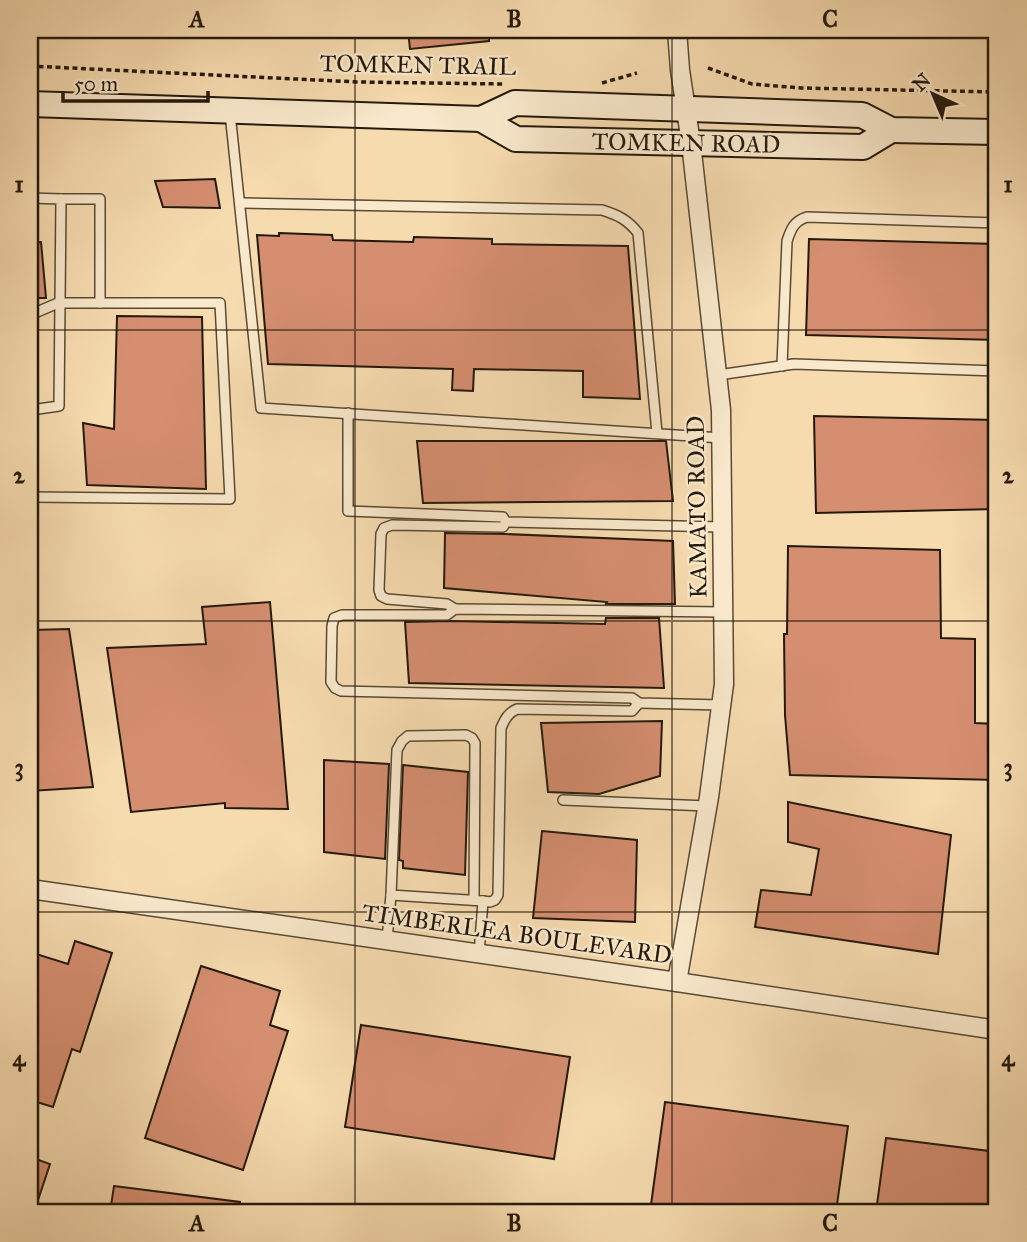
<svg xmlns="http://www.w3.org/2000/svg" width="1027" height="1242" viewBox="0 0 1027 1242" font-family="'IM FELL Great Primer',serif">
	<rect width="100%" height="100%" fill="#f6dbaf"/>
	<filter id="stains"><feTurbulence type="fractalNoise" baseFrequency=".00286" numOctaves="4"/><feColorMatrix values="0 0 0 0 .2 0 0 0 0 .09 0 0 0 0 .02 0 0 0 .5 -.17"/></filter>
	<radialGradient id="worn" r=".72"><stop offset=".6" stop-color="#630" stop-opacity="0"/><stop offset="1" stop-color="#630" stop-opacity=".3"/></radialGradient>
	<g fill="#d58e70" stroke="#24190c" stroke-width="2">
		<path d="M408 30H489V41L410 49Z"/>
		<path d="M215 179 220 208 163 207 155 181Z"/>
		<path d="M279 233 332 235 333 240 413 242 414 237 492 239V244L628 246 640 399 583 397V371L474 369 473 391 452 390 453 369 268 364 257 235 279 236Z"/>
		<path d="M809 239 997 244V340L806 335Z"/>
		<path d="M41 242 46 298H30V243Z"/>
		<path d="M117 316 202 317 206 489 87 485 83 423 114 429Z"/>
		<path d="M814 416 997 420V509L816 513Z"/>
		<path d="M417 441H666L673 501 423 503Z"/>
		<path d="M445 533 505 534 673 541 675 604H606L607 602 444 588Z"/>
		<path d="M788 546 940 550 941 638 975 639V723L997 724V780L790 775 785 715 784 634H787Z"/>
		<path d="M270 602 288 809 225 808V803L131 812 107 648 206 644 202 607Z"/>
		<path d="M606 618H659L664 688 409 683 405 622 450 621 605 624Z"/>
		<path d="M69 629 93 787 30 791V630Z"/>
		<path d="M662 721 660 776 599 794 548 792 541 723Z"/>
		<path d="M324 760 389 764 385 859 324 852Z"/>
		<path d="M403 765 468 772 465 875 403 868V861L399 860Z"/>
		<path d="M788 802 951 835 938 954 755 927 761 890 811 895 819 849 788 842Z"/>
		<path d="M542 831 637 840 635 922 533 918Z"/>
		<path d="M75 941 112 953 80 1052 72 1049 53 1107 30 1100V952L68 964Z"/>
		<path d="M201 966 280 991 270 1025 288 1031 243 1170 145 1138Z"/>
		<path d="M361 1025 570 1057 554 1159 345 1127Z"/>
		<path d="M665 1102 848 1126 836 1212H650Z"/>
		<path d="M886 1138 997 1152V1212H876Z"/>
		<path d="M30 1157 50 1164 34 1212H30Z"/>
		<path d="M114 1186 240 1202V1212H110Z"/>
	</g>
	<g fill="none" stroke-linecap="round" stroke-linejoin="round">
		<defs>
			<g id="lane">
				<path d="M230 113 261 408 722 438"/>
				<path d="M30 198 61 199 59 406 31 410 30 459"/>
				<path d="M61 199H100V303"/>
				<path d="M240 203 602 210C618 215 628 220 638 233L657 433"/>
				<path d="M30 315 58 303H220L230 499 30 497"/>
				<path d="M782 366 787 241C791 229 794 221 807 217L997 223"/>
				<path d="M718 375 794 364 997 371"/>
				<path d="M348 413V511L503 517 506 522 722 527"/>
				<path d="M455 609 447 604 387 599 381 596 379 590 381 534 384 528 392 525 503 527 506 522"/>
				<path d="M721 705 639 703 632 698 341 691 335 688 331 682 332 626 334 618 342 615H447L455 609 723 612"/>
				<path d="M563 800 707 806"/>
				<path d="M474 900 475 743 472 738 466 735 408 736 402 741 397 750 391 895 483 901"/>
				<path d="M387 940 391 895"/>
				<path d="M479 954 483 901 490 902 495 900 498 895 501 728C505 719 508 713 517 709L632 711 639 703"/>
			</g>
			<g id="street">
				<path d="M677 30 680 70 691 143 721 410 724 684 709 797 677 982"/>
				<path d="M30 889 677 982 997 1030"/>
			</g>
			<g id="secondary">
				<path d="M30 104 481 119 515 103 862 115 891 130 997 132"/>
				<path d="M481 119 516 139 863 147 891 130"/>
			</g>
		</defs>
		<use href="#lane" stroke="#584a35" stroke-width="12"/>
		<use href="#street" stroke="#584a35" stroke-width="21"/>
		<use href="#secondary" stroke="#24190c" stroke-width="28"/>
		<g stroke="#24190c" stroke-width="3.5" stroke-dasharray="5 3.5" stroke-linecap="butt">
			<path d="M30 66 357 82 503 84"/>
			<path d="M708 68 752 84 801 88 997 92"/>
			<path d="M602 83 637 73"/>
		</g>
		<use href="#lane" stroke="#f9e8cb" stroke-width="9"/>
		<use href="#street" stroke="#f9e8cb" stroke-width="18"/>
		<use href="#secondary" stroke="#f9e8cb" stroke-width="24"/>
	</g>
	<path fill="none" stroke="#24190c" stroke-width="2" stroke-opacity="0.55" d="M355 30V1212M672 30V1212M30 330H997M30 621H997M30 912H997"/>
	<g text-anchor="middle" stroke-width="5" stroke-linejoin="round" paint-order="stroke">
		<g font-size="24" fill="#24190c" stroke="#f9e8cb">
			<text transform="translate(418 65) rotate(1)" y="8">TOMKEN TRAIL</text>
			<text transform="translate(686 143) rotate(1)" y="8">TOMKEN ROAD</text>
			<text transform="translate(697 507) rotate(-91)" y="8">KAMATO ROAD</text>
			<text transform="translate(517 934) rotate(8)" y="8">TIMBERLEA BOULEVARD</text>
		</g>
	</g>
	<rect width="1027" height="1242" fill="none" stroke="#f6dbaf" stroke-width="77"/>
	<g transform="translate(933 94) rotate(316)" stroke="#f9e8cb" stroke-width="5" paint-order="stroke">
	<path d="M0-5L12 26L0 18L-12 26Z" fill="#24190c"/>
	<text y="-10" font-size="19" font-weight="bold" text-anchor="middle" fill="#24190c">N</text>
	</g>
	<path d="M63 91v10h145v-10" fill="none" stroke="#24190c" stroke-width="3.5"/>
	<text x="74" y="91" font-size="21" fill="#24190c" stroke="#f9e8cb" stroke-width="5" paint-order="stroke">50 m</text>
	<rect x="38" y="38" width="950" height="1166" fill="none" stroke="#24190c" stroke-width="2.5"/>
	<g font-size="23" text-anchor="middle" font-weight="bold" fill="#24190c">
		<text x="197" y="27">A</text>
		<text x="514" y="27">B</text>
		<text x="830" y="27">C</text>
		<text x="19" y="192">1</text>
		<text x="1008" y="192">1</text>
		<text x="19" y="483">2</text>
		<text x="1008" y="483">2</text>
		<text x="19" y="775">3</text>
		<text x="1008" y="775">3</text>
		<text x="19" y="1066">4</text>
		<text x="1008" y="1066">4</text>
		<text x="197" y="1231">A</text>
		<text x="514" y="1231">B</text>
		<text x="830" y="1231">C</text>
	</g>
	<rect width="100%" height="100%" filter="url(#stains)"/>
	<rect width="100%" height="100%" fill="url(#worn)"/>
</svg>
